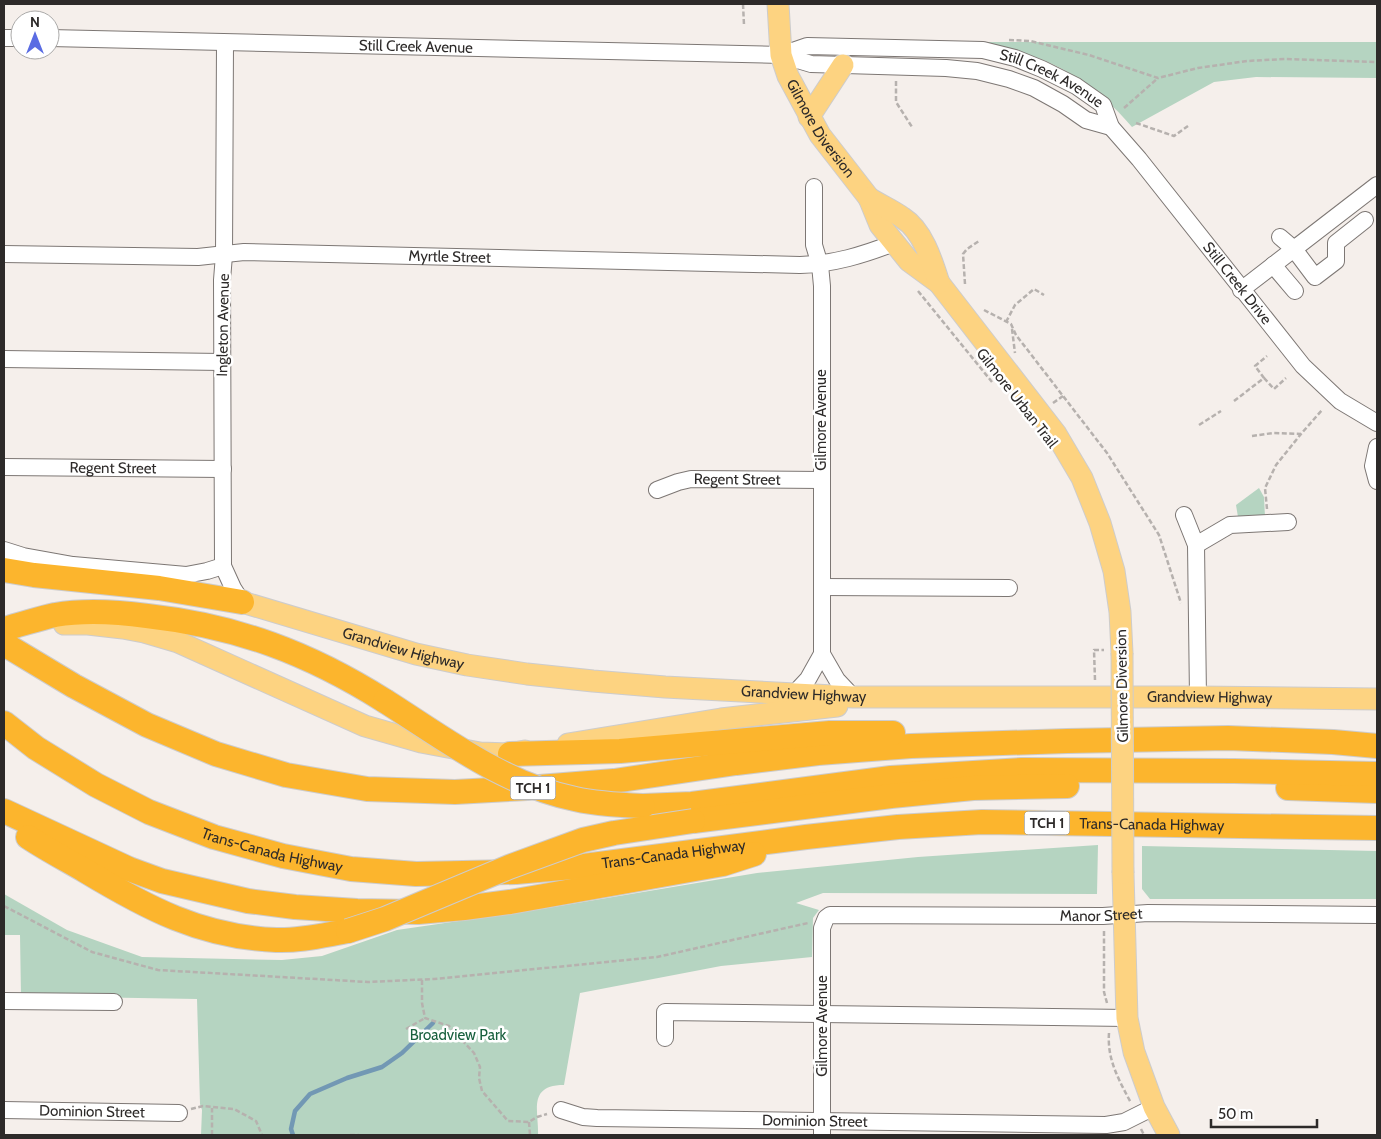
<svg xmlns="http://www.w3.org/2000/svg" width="1381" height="1139" viewBox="0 0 1381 1139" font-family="Cabin,sans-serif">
	<rect width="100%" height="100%" fill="#f5efeb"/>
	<g fill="#b5d4c1">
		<path d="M963 42H1377V78L1256 77 1214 82 1132 127C1086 72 1034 48 963 42Z"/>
		<path d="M1259 488 1264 497 1265 517H1238L1236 505Z"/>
		<path d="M1098 845 1097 894 823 893 796 903 819 910 813 918 812 957 721 966 580 993 564 1085C527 1085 539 1112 538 1135H201L202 1110 200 1104 197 999 21 996 20 935H4V894L67 930 142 957 282 960 322 956 397 930 535 910 757 873 918 857Z"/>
		<path d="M1142 846 1377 851V899H1150L1142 889Z"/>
	</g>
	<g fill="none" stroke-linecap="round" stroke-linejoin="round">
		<path stroke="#7298b4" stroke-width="4.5" d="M293 1135 291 1129 295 1111 310 1094 347 1078 382 1067 402 1053 433 1023"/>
		<defs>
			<g id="minor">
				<path d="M4 38H20"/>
				<path id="s1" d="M50 38 781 55 811 64 946 68 977 71 1009 79 1034 88 1063 104 1086 120 1111 127"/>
				<path d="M225 43 224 255 222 280 223 566 233 588 242 602"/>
				<path id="s2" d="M781 55 807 46 983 50 1015 58 1042 69 1076 86 1103 105 1111 127 1139 159 1303 366 1340 401 1377 423"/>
				<path d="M1280 237 1294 249 1377 185"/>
				<path id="s3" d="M4 254 198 257 244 252 800 265C834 264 863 255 894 243"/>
				<path d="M1273 265 1295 291"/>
				<path d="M1241 290 1294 249 1315 277 1336 261V243L1365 220"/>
				<path d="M4 359 222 362"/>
				<path d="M1377 447 1373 466 1377 481"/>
				<path id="s4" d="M4 467 223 469"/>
				<path id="s5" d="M657 490 678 482 691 479 821 480"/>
				<path d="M1184 515 1196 545 1198 697"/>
				<path d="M1196 545 1230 525 1288 522"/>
				<path d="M4 550 23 556 73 565 186 575 207 571 223 566"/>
				<path d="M822 587 1009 588"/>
				<path d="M822 654 837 680 853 697"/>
				<path d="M794 694 808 679 822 654V286L820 265 814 245V187"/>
				<path d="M4 1001 114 1002"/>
				<path d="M665 1038V1012L1127 1018"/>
				<path id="s6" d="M4 1110 179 1113"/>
				<path id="s7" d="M561 1110 583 1117 597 1118 1106 1125 1124 1122 1154 1107"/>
				<path id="s8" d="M822 1135V928L826 918 830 915 1103 916 1148 913 1377 915"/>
			</g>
			<g id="major">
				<path id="s9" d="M778 4 781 55 788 76 820 135 869 198 880 225 909 261 939 283 1056 434 1082 478 1100 523 1114 571 1120 612 1122 653"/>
				<path d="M809 117 843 65"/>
				<path d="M869 198C880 205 892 210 903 218 923 231 932 261 939 283"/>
				<path id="s10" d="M242 602 416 654 467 665 527 674 593 681 665 687 853 697H1198L1377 699"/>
				<path d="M64 624H88L123 628 144 632 178 642 365 726 421 742 480 753 510 754 525 751"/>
				<path d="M568 744 721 719 837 706"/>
				<path d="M1123 873 1127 1018 1134 1052 1154 1107 1169 1135"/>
			</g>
			<g id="highway">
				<path d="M4 570 34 575 159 588 242 602"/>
				<path d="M11 627C26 623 41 618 55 615 85 610 117 612 147 616 237 626 309 653 385 701"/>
				<path d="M4 644 74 686 147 725 216 754 286 775 367 789 455 792 527 788 614 781 736 763 818 753 911 746 1067 741 1228 738 1333 742 1377 746"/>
				<path id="s11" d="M4 723 36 748 96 785 149 812 214 837 283 856 351 869 416 874 516 872 584 866 806 837 898 827 982 822 1377 828"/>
				<path d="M510 754 620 751 830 733H893"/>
				<path d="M1288 788 1377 791"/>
				<path d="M643 806 692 804 891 778 1022 770 1234 771 1377 774"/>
				<path d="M4 811 129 869 162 881 248 901 295 907 357 911 418 912 464 908 510 902 723 864 754 854"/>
				<path d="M693 821 891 796 973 788 1067 786"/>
				<path d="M28 837C46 849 65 859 84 870 147 908 201 937 276 940 300 941 324 935 348 931"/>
			</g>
		</defs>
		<use href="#minor" stroke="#7d7774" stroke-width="18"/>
		<use href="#major" stroke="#cdcccc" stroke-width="23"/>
		<use href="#highway" stroke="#cdcccc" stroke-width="26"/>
		<g stroke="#b6b1ae" stroke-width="2.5" stroke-dasharray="5 2.5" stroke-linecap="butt">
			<path d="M743 4 744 25"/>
			<path d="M1009 40 1030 41 1089 55 1158 78 1198 68 1247 61 1286 59 1377 62"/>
			<path d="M896 81V102L912 127"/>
			<path d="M1124 108 1158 78"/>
			<path d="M1136 123 1174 136 1188 126"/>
			<path d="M965 284 963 254 967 249 979 241"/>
			<path d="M918 291 992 382"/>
			<path d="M984 310 1011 324 1016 335 1107 453 1159 535 1181 603"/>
			<path d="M1006 322 1015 305 1034 289 1044 295"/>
			<path d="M1012 329 1015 353"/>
			<path d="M1264 378 1274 389 1286 378"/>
			<path d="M1234 401 1264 378 1255 366 1267 356"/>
			<path d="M1053 403 1063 396"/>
			<path d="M1199 425 1221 411"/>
			<path d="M1252 436 1273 433 1301 434 1322 410"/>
			<path d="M1267 509 1265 488 1276 465 1301 434"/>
			<path d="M1095 680 1094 650H1104"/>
			<path d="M4 906 92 952 158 970 368 982 434 979 657 957 808 923"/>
			<path d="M1104 931V992L1107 1003"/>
			<path d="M422 980V1003L425 1018 449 1026 474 1053 480 1067 479 1078 482 1091 508 1121 529 1122 537 1117 547 1114"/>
			<path d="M406 1029 425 1018"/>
			<path d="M1109 1033C1107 1060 1119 1080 1131 1103"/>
			<path d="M191 1109 203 1106 234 1109 256 1121 262 1135"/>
			<path d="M529 1122 530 1135"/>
			<path d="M1141 1129 1144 1135"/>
			<path d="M212 1135V1108"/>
			<path d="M350 1135H359"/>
		</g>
		<use href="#minor" stroke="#fff" stroke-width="16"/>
		<use href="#major" stroke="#fdd381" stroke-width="21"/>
		<use href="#highway" stroke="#fcb52d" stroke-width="24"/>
		<defs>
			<path id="major-bridge" d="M1122 653 1123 873"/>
			<g id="highway-bridge">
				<path d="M385 701C445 739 503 784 575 799 597 804 620 805 643 806"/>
				<path d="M348 931 385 919 509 867 583 840 614 833 693 821"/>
			</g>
		</defs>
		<use href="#major-bridge" stroke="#cdcccc" stroke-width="23" stroke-linecap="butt"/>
		<use href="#highway-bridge" stroke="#cdcccc" stroke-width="26" stroke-linecap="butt"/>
		<use href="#major-bridge" stroke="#fdd381" stroke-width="21"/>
		<use href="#highway-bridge" stroke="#fcb52d" stroke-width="24"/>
	</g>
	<g text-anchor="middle" stroke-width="5" stroke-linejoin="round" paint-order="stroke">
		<g fill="#fff" stroke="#6c6a69" stroke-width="1">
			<rect x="510.5" y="776.5" width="45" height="23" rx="4"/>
			<rect x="1024.5" y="811.5" width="45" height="23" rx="4"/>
		</g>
		<g font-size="14" font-weight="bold" fill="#2d2a29">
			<text x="533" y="793">TCH 1</text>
			<text x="1047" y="828">TCH 1</text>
		</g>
		<g font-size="15" fill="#2d2a29" stroke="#fff">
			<text dy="5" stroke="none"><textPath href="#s1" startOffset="366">Still Creek Avenue</textPath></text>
			<text dy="5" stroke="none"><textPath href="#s2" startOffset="278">Still Creek Avenue</textPath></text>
			<text dy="5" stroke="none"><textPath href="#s9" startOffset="135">Gilmore Diversion</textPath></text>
			<text dy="5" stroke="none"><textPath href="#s3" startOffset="446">Myrtle Street</textPath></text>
			<text dy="5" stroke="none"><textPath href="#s2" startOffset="561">Still Creek Drive</textPath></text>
			<text transform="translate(223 325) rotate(-89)" y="5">Ingleton Avenue</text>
			<text transform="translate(1017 398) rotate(52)" y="5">Gilmore Urban Trail</text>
			<text transform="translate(821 420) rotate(-90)" y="5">Gilmore Avenue</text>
			<text dy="5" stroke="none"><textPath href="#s4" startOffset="109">Regent Street</textPath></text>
			<text dy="5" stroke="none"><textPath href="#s5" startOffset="82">Regent Street</textPath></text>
			<text dy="5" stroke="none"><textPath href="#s10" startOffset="168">Grandview Highway</textPath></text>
			<text transform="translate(1122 686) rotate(-91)" y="5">Gilmore Diversion</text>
			<text dy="5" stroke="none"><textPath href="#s10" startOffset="572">Grandview Highway</textPath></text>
			<text dy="5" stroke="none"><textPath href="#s10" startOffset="978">Grandview Highway</textPath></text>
			<text dy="5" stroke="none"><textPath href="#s11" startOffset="1185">Trans-Canada Highway</textPath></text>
			<text dy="5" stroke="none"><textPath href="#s11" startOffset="300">Trans-Canada Highway</textPath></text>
			<text dy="5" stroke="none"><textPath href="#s11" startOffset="705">Trans-Canada Highway</textPath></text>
			<text dy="5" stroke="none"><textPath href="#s8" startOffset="494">Manor Street</textPath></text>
			<text transform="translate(822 1026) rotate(-90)" y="5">Gilmore Avenue</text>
			<text dy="5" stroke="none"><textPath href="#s6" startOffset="88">Dominion Street</textPath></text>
			<text dy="5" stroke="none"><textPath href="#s7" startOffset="255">Dominion Street</textPath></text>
		</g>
		<g font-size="15" fill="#19603e" stroke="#fff">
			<text x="458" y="1040">Broadview Park</text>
		</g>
	</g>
	<rect width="1381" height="1139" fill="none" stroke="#2d2a29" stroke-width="10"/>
	<g transform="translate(35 35)"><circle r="24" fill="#ffffff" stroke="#abaaa9"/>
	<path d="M0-4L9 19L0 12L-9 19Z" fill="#5a6ce3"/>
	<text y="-8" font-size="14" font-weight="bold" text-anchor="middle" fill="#2d2a29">N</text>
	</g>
	<path d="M1211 1119v8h106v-8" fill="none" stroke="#2d2a29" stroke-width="2.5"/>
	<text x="1218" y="1119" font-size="15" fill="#2d2a29" stroke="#ffffff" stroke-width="4" paint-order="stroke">50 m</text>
</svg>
